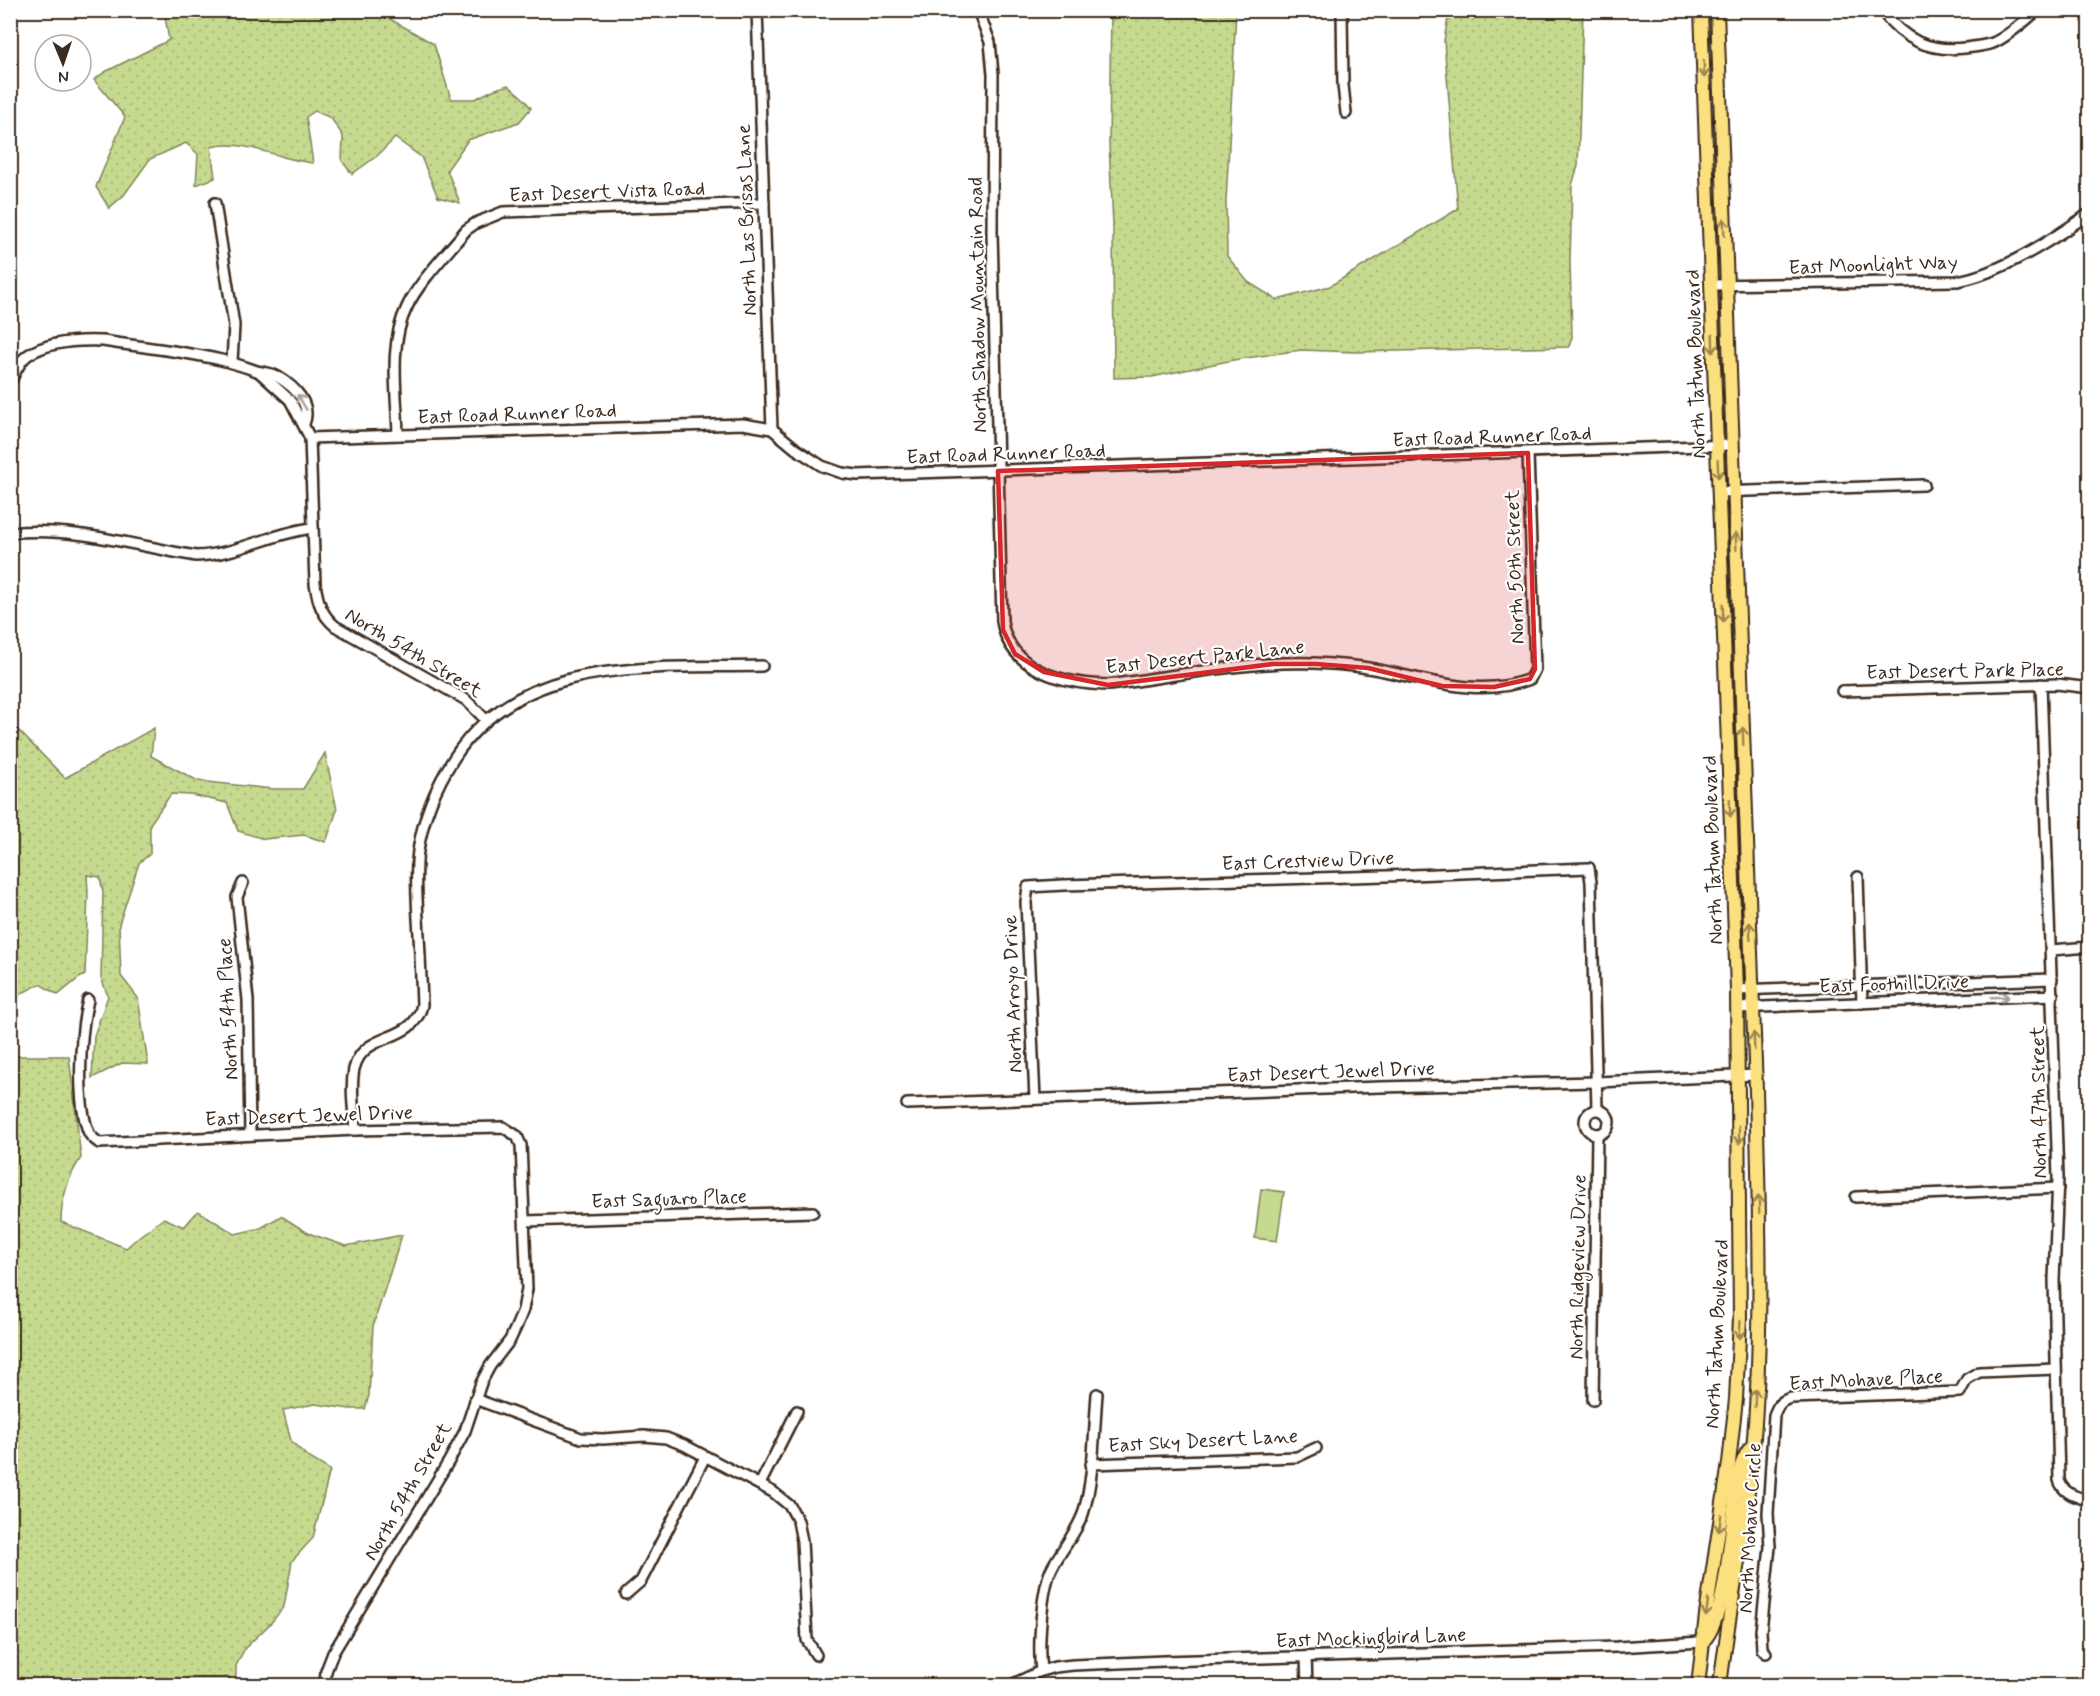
<svg xmlns="http://www.w3.org/2000/svg" width="2100" height="1696" viewBox="0 0 2100 1696" font-family="Mynerve,sans-serif">
	<defs>
		<pattern id="grass-dots" width="8" height="8" patternUnits="userSpaceOnUse" patternTransform="scale(1.5)"><rect width="8" height="8" fill="#c5da8f"/><path d="M2 2h.1M6 6h.1" fill="none" stroke="#aabb7b" stroke-width="1.8" stroke-linecap="round"/></pattern>
	</defs>
	<rect width="100%" height="100%" fill="#fff"/>
	<filter id="ink" filterUnits="userSpaceOnUse"><feTurbulence type="fractalNoise" baseFrequency=".0167" numOctaves="2"/><feDisplacementMap in="SourceGraphic" scale="12" xChannelSelector="R" yChannelSelector="G"/><feConvolveMatrix kernelMatrix="1 2 1 2 8 2 1 2 1" color-interpolation-filters="sRGB"/></filter>
	<g filter="url(#ink)">
		<g fill="url(#grass-dots)" stroke="#808256" stroke-width="1.5">
			<path d="M164 11H376L434 44 451 99H475L493 90 508 85 523 98 531 108 519 122 468 140 447 170 460 203 438 197 421 157 395 138 377 156 352 174 342 161 343 136 331 118 315 111 306 117 313 163C303 161 291 160 281 156 258 150 235 141 211 147L215 178 196 185 198 154 186 143 150 159 124 195 109 208 96 187 125 117 94 80 105 72 169 40Z"/>
			<path d="M1111 11H1236L1226 202 1227 256 1248 282 1277 300 1330 286 1458 209 1444 41 1449 11H1583L1578 166 1572 185 1570 262 1572 337 1569 347 1355 352 1301 350 1233 360 1152 377 1114 378 1113 224 1109 144Z"/>
			<path d="M11 726 16 728 65 778 154 728 151 756 198 781 273 789H303L325 753 337 810 326 842 304 835 264 839 238 831 227 803 191 795 171 794 150 824V854L139 863 119 924 121 976 138 998 148 1064 122 1063 92 1078 94 1036 108 996 101 978 103 892 100 877 87 875 88 893 85 975 79 978 58 995 40 984 20 994 11 1013Z"/>
			<path d="M10 1056H69L81 1158C68 1176 61 1201 61 1222L126 1248 141 1235 164 1218 184 1227 198 1211 235 1234 261 1228 281 1216 308 1233 346 1246 402 1235 373 1326 369 1395 365 1409H350L315 1404 283 1410 291 1441 308 1457 330 1470 313 1538 292 1561 284 1607 270 1624 245 1648 236 1666V1685H11Z"/>
		</g>
		<path fill="#c5da8f" stroke="#808256" stroke-width="1.5" d="M1261 1189 1284 1192 1277 1241 1255 1238Z"/>
		<g fill="none" stroke-linecap="round" stroke-linejoin="round">
			<defs>
				<g id="minor">
					<path d="M757 10 772 429"/>
					<path d="M978 10 990 42 993 74 992 232 1002 621C1009 671 1065 684 1108 685 1176 676 1245 661 1313 663 1331 664 1350 665 1368 668 1422 677 1476 700 1530 679L1535 669 1528 453"/>
					<path d="M1342 10 1343 85 1346 113"/>
					<path d="M1881 10C1904 40 1928 52 1965 48 1974 47 1984 46 1993 43 2009 36 2024 21 2038 10"/>
					<path d="M215 203 234 325 232 362"/>
					<path d="M1711 285 1957 281C2002 273 2052 240 2090 213"/>
					<path d="M259 372 290 400 310 438 315 584C318 602 321 614 335 626L466 700 486 720"/>
					<path d="M10 383C15 373 19 361 28 355 49 341 80 340 103 341 142 347 183 351 221 360 234 363 245 367 257 371 264 373 271 372 278 377 295 387 312 404 304 424"/>
					<path d="M398 435C397 393 388 345 407 307 418 283 449 251 466 230L476 223 503 212 764 203"/>
					<path d="M310 438 743 424 772 429 796 449 822 466 842 473 857 475 1732 445"/>
					<path d="M1718 492 1924 485"/>
					<path d="M10 533C72 526 135 546 196 556 236 555 272 533 312 528"/>
					<path d="M2041 684 2058 1177 2054 1280 2059 1480C2063 1494 2077 1497 2090 1501"/>
					<path d="M1842 691 2057 684 2090 688"/>
					<path d="M1858 877 1862 1003"/>
					<path d="M243 883 237 897 248 1000 250 1135"/>
					<path d="M2051 950 2090 947"/>
					<path d="M1737 990 2052 979"/>
					<path d="M88 1000C80 1032 76 1103 89 1133 91 1137 95 1140 99 1143L355 1130 503 1127 517 1136 521 1145 527 1289 523 1310 517 1325 510 1340 490 1366 481 1383 465 1431 449 1461 333 1653 326 1671 325 1686"/>
					<path d="M1737 1008 2053 995"/>
					<path d="M1035 1099 1026 902 1028 887 1064 885 1386 876 1589 868 1591 882 1597 1109"/>
					<path d="M907 1104 1380 1087 1597 1082 1756 1075"/>
					<circle cx="1597" cy="1122" r="12"/>
					<path d="M355 1130C354 1111 350 1089 354 1069 364 1029 413 1046 422 1005 421 977 420 948 418 919 417 896 415 873 418 851 423 818 436 786 454 758 521 654 654 669 762 666"/>
					<path d="M1856 1197 2058 1188"/>
					<path d="M525 1221 813 1212"/>
					<path d="M475 1399 581 1438 603 1439 644 1436 666 1438 684 1445 773 1492 790 1506 798 1521 802 1541 807 1640 816 1655"/>
					<path d="M1593 1400 1597 1134"/>
					<path d="M1091 1464 1297 1457 1316 1448"/>
					<path d="M760 1484 797 1411"/>
					<path d="M626 1594 641 1581 705 1457"/>
					<path d="M1766 1653 1762 1649 1761 1631 1770 1547 1768 1513 1774 1415C1778 1405 1780 1401 1791 1398L1960 1392 1967 1379 1979 1372 2056 1369"/>
					<path d="M1306 1657 1307 1686"/>
					<path d="M1041 1671C1038 1647 1041 1587 1053 1566 1062 1549 1076 1533 1083 1514 1094 1480 1094 1430 1097 1394"/>
					<path d="M1009 1686 1041 1671 1055 1667 1073 1665 1164 1661 1617 1647 1702 1642"/>
				</g>
				<g id="major">
					<path d="M1717 10 1756 1090C1759 1206 1763 1322 1754 1437 1747 1520 1730 1603 1720 1686"/>
					<path d="M1703 1641C1729 1618 1731 1507 1740 1469 1742 1462 1746 1454 1750 1448"/>
					<path d="M1698 1686 1706 1615 1729 1463 1736 1399 1740 1318 1737 990 1701 10"/>
				</g>
			</defs>
			<use href="#minor" stroke="#3b2a1e" stroke-width="14"/>
			<use href="#major" stroke="#3b2a1e" stroke-width="16"/>
			<use href="#minor" stroke="#fff" stroke-width="9"/>
			<use href="#major" stroke="#fce080" stroke-width="12"/>
		</g>
		<defs><path id="oneway-shaft" d="M-6 0H5M1.5-3L5.5 0L1.5 3" fill="none" stroke-width="1.6" stroke-linecap="round" stroke-linejoin="round" transform="scale(1.5)"/></defs>
		<g stroke="#9c854f">
			<use href="#oneway-shaft" transform="translate(1704 69) rotate(88)"/>
			<use href="#oneway-shaft" transform="translate(1724 227) rotate(-92)"/>
			<use href="#oneway-shaft" transform="translate(1713 344) rotate(88)"/>
			<use href="#oneway-shaft" transform="translate(1718 469) rotate(88)"/>
			<use href="#oneway-shaft" transform="translate(1736 541) rotate(-92)"/>
			<use href="#oneway-shaft" transform="translate(1723 613) rotate(88)"/>
			<use href="#oneway-shaft" transform="translate(1743 736) rotate(-92)"/>
			<use href="#oneway-shaft" transform="translate(1730 808) rotate(88)"/>
			<use href="#oneway-shaft" transform="translate(1750 931) rotate(-92)"/>
			<use href="#oneway-shaft" transform="translate(1754 1041) rotate(-93)"/>
			<use href="#oneway-shaft" transform="translate(1739 1135) rotate(89)"/>
			<use href="#oneway-shaft" transform="translate(1759 1204) rotate(-92)"/>
			<use href="#oneway-shaft" transform="translate(1740 1330) rotate(93)"/>
			<use href="#oneway-shaft" transform="translate(1755 1398) rotate(-88)"/>
			<use href="#oneway-shaft" transform="translate(1720 1523) rotate(99)"/>
			<use href="#oneway-shaft" transform="translate(1707 1608) rotate(98)"/>
		</g>
		<g stroke="#a79f9a">
			<use href="#oneway-shaft" transform="translate(302 402) rotate(-120)"/>
			<use href="#oneway-shaft" transform="translate(2000 997) rotate(-2)"/>
		</g>
	</g>
	<path fill="#d62828" fill-opacity="0.2" stroke="#d62828" stroke-width="4.5" stroke-linejoin="round" d="M1528 453 1535 669 1530 679 1494 687 1442 686 1368 668 1316 664H1273L1108 685 1044 672 1015 654 1003 630 998 471Z"/>
	<g text-anchor="middle" stroke-width="4.5" stroke-linejoin="round" paint-order="stroke">
		<g font-size="20" fill="#3b2a1e" stroke="#fff">
			<text transform="translate(607 191) rotate(-2)" y="7">East Desert Vista Road</text>
			<text transform="translate(746 220) rotate(-92)" y="7">North Las Brisas Lane</text>
			<text transform="translate(1873 264) rotate(-2)" y="7">East Moonlight Way</text>
			<text transform="translate(977 305) rotate(-91)" y="7">North Shadow Mountain Road</text>
			<text transform="translate(1695 364) rotate(-92)" y="7">North Tatum Boulevard</text>
			<text transform="translate(517 413) rotate(-2)" y="7">East Road Runner Road</text>
			<text transform="translate(1492 436) rotate(-2)" y="7">East Road Runner Road</text>
			<text transform="translate(1006 453) rotate(-2)" y="7">East Road Runner Road</text>
			<text transform="translate(1514 567) rotate(-92)" y="7">North 50th Street</text>
			<text transform="translate(414 652) rotate(31)" y="7">North 54th Street</text>
			<text transform="translate(1205 656) rotate(-6)" y="7">East Desert Park Lane</text>
			<text transform="translate(1965 670) rotate(-1)" y="7">East Desert Park Place</text>
			<text transform="translate(1712 850) rotate(-92)" y="7">North Tatum Boulevard</text>
			<text transform="translate(1308 860) rotate(-2)" y="7">East Crestview Drive</text>
			<text transform="translate(1894 983) rotate(-2)" y="7">East Foothill Drive</text>
			<text transform="translate(1012 994) rotate(-92)" y="7">North Arroyo Drive</text>
			<text transform="translate(227 1009) rotate(-93)" y="7">North 54th Place</text>
			<text transform="translate(1331 1071) rotate(-2)" y="7">East Desert Jewel Drive</text>
			<text transform="translate(2038 1102) rotate(-91)" y="7">North 47th Street</text>
			<text transform="translate(309 1115) rotate(-2)" y="7">East Desert Jewel Drive</text>
			<text transform="translate(669 1198) rotate(-2)" y="7">East Saguaro Place</text>
			<text transform="translate(1577 1267) rotate(-89)" y="7">North Ridgeview Drive</text>
			<text transform="translate(1716 1334) rotate(-87)" y="7">North Tatum Boulevard</text>
			<text transform="translate(1866 1379) rotate(-3)" y="7">East Mohave Place</text>
			<text transform="translate(1203 1440) rotate(-3)" y="7">East Sky Desert Lane</text>
			<text transform="translate(407 1491) rotate(-60)" y="7">North 54th Street</text>
			<text transform="translate(1749 1528) rotate(-87)" y="7">North Mohave Circle</text>
			<text transform="translate(1371 1637) rotate(-2)" y="7">East Mockingbird Lane</text>
		</g>
	</g>
	<rect width="2100" height="1696" fill="none" stroke="#fff" stroke-width="36"/>
	<rect x="18" y="18" width="2064" height="1660" fill="none" stroke="#3b2a1e" stroke-width="2" filter="url(#ink)"/>
	<g transform="translate(63 63) rotate(178)"><circle r="28" fill="#ffffff" stroke="#b1aaa5" stroke-width="1.5"/>
	<path d="M0-4.5L10 22L0 15L-10 22Z" fill="#3b2a1e"/>
	<text y="-9" font-size="16" font-weight="bold" text-anchor="middle" fill="#3b2a1e">N</text>
	</g>
</svg>
